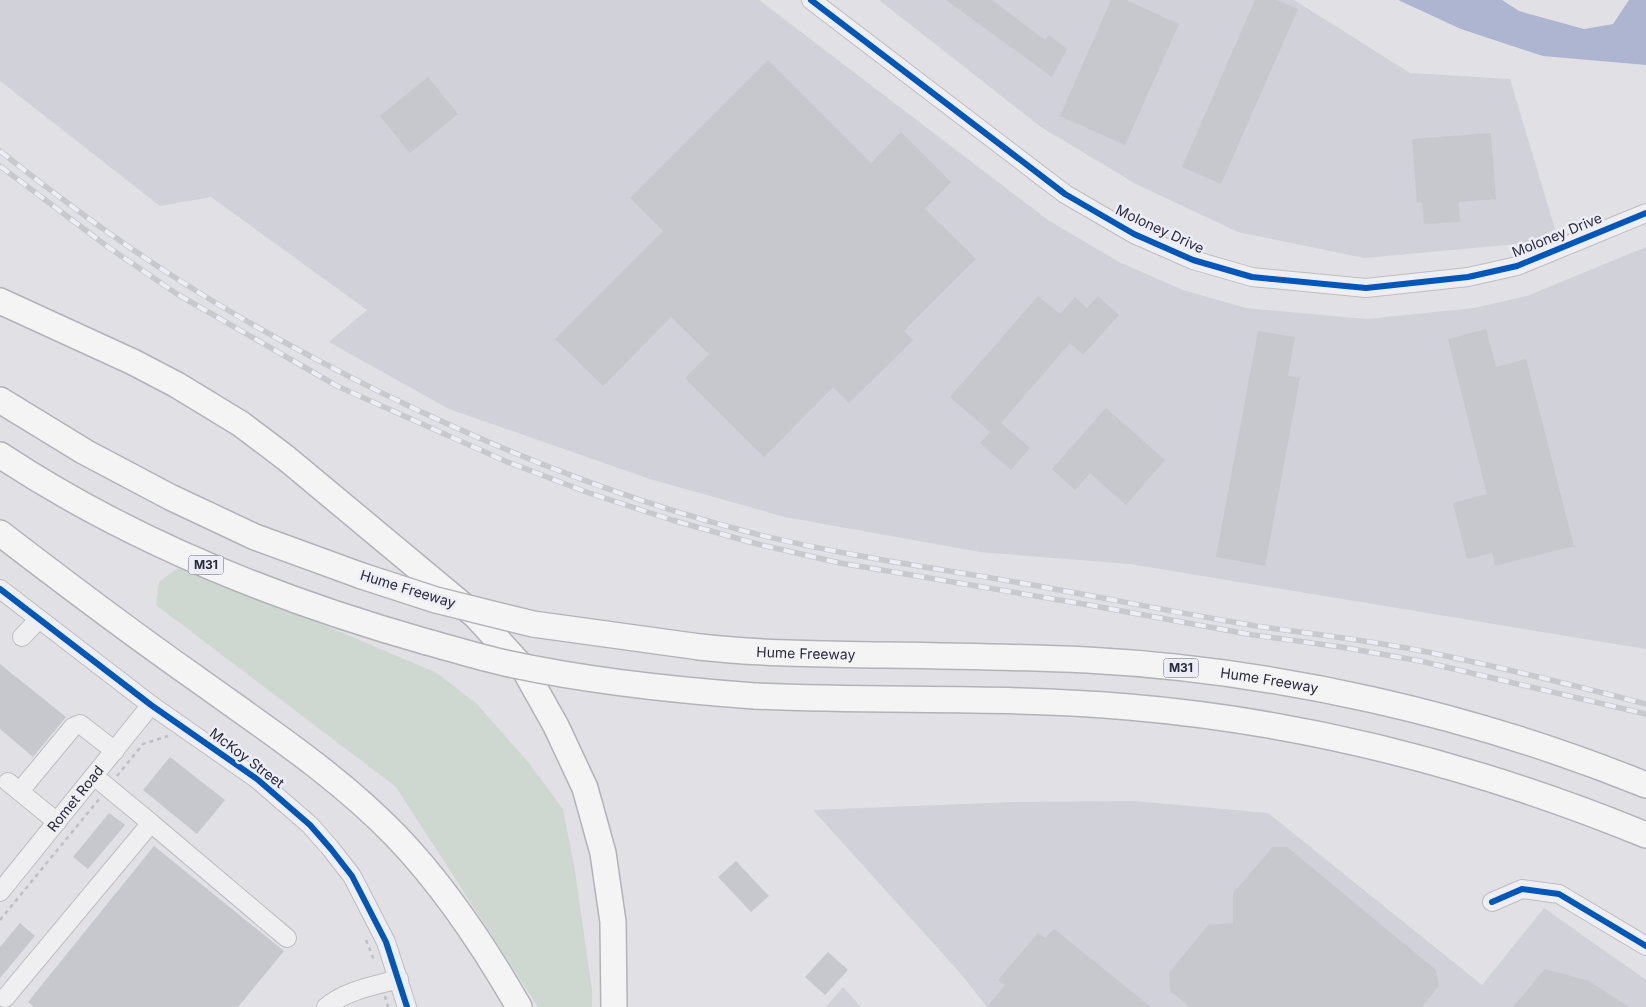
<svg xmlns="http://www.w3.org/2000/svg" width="1646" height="1007" viewBox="0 0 1646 1007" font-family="Inter,sans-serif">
	<rect width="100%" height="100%" fill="#e0e0e5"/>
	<g fill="#d0d1d9">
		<path d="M0 0H759L1048 220 1119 262 1183 290 1246 308 1366 319 1474 308 1527 296 1646 247V649L1130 564 980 552 785 517 650 479 449 409 329 342 367 310 211 197 160 206 0 81Z"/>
		<path d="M879 0H1294L1410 73 1510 79 1555 229 1529 243 1364 258 1238 232 1136 184 1041 127Z"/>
		<path d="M1134 801 1268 813 1482 985 1544 908 1646 980V1007H987L961 974 813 810 1016 802Z"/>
		<path d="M843 987 861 1007H826Z"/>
	</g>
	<path fill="#ced8d0" d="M178 568 312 620 437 673 477 704 529 763 563 809 575 871 592 990V1007H538L396 787 156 605 159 582Z"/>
	<path fill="#aeb5d0" d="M1398 0H1502L1519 11 1584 29 1613 24 1629 0H1646V65L1543 56 1461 29Z"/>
	<g fill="#c7c8cd">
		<path d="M946 0H992L1045 40 1049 35 1067 49 1052 77Z"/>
		<path d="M1111 0H1126L1179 24 1125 145 1060 116Z"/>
		<path d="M1255 0H1277L1298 9 1221 184 1182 167Z"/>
		<path d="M768 60 871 163 901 132 951 182 925 209 976 259 904 331 913 340 849 403 833 387 764 457 685 378 709 354 671 317 603 386 555 339 663 231 630 198Z"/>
		<path d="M428 77 458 114 410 153 380 116Z"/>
		<path d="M1491 133 1496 199 1459 202 1460 222 1424 224 1422 202 1417 203 1412 139Z"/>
		<path d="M1038 296 1060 314 1075 297 1087 308 1098 296 1119 315 1083 355 1070 343 1001 423 1030 448 1011 470 980 443 990 432 950 397Z"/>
		<path d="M1486 329 1496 367 1526 359 1574 546 1495 566 1492 553 1467 559 1453 503 1487 494 1448 339Z"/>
		<path d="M1258 331 1295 337 1288 376 1300 378 1265 566 1216 557Z"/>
		<path d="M1106 408 1165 460 1126 505 1090 473 1075 490 1052 469Z"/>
		<path d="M0 664 66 717 33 757 0 729Z"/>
		<path d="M170 757 225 800 197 834 143 790Z"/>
		<path d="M109 813 125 825 88 869 73 857Z"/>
		<path d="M154 846 284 951 238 1007H34L28 1002Z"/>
		<path d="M1273 847H1287L1436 970 1439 986 1422 1007H1190L1170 991 1169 973 1208 925 1233 923V893Z"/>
		<path d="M736 861 769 896 751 912 718 877Z"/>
		<path d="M20 923 35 936 0 978V947Z"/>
		<path d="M1054 929 1151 1007H987L1005 985 998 980 1038 933 1045 938Z"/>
		<path d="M828 952 848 970 825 995 805 977Z"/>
		<path d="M1545 969 1589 981 1629 1007H1513Z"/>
	</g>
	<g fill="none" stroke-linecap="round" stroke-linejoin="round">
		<defs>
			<g id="minor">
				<path d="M811 0 1065 194 1134 234 1193 260 1252 277 1366 288 1468 277 1517 266 1646 213"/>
				<path d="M0 589 151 705 257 779 310 825 331 849 352 876 386 942 407 1007"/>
				<path d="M22 637 39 619"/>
				<path d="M8 782 57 822"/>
				<path d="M20 791 73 727 80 724 115 751"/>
				<path d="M151 823 287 938"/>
				<path id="s1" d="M0 892 151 705"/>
				<path d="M1492 902 1522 889 1559 894 1646 946"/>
				<path d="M5 998 151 823 94 776"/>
				<path d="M326 1007C347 990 373 986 399 979"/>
			</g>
			<g id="highway">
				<path d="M0 301 133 362 177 385 241 424 286 458 477 617 524 669 556 726 585 788 603 853 613 922 614 1007"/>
				<path d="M0 400 85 452 170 497 255 537 362 576"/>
				<path d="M0 455C130 541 278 600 427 642"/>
				<path d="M0 533C65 583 130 632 197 679 265 728 337 775 396 836 444 886 484 946 519 1007"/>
				<path id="s2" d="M700 647C761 654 823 654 884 655 951 656 1019 657 1087 660 1276 670 1471 714 1646 785"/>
				<path d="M755 696C880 702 1005 696 1129 707 1307 722 1482 768 1646 835"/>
			</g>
		</defs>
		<use href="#minor" stroke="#bdbdc2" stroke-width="20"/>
		<use href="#highway" stroke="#b2b3b9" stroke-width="28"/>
		<g stroke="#bebfc5" stroke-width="2.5" stroke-dasharray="4 4" stroke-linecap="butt">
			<path d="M117 776 143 744 168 736"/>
			<path d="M0 920 100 798"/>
			<path d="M366 940 374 960"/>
			<path d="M385 996 388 1007"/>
		</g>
		<use href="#minor" stroke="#efeff1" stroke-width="18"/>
		<use href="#highway" stroke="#f4f4f5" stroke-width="25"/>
		<defs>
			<g id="rail">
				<path d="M0 151C58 197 117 241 179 280 244 322 312 358 380 392 502 452 628 502 760 535 847 556 934 568 1021 583 1100 597 1178 613 1256 626 1312 634 1367 640 1422 651 1497 666 1572 685 1646 704"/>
				<path d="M0 166 108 247 177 294 337 386 505 461 589 493 672 520 757 544 840 563 1089 605 1253 635 1341 647 1420 661 1646 714"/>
			</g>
		</defs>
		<use href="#rail" stroke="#c8c9cd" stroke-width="5.5"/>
		<use href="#rail" stroke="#edeef5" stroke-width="4" stroke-dasharray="11" stroke-linecap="butt"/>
		<defs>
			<g id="highway-bridge">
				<path d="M362 576 436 600 533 624 700 647"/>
				<path d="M427 642C453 649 479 657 505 663 587 681 671 690 755 696"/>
			</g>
		</defs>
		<use href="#highway-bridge" stroke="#b2b3b9" stroke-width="28" stroke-linecap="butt"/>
		<use href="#highway-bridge" stroke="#f4f4f5" stroke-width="25"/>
		<defs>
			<g id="cycleway">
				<path d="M811 0 1065 194 1134 234 1193 260 1252 277 1366 288 1468 277 1517 266 1646 213"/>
				<path d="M0 589 151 705 257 779 310 825 331 849 352 876 386 942 407 1007"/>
				<path d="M1492 902 1522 889 1559 894 1646 946"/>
			</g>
		</defs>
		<use href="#cycleway" stroke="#edeef5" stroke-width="9"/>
		<use href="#cycleway" stroke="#0057b8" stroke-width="6"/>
	</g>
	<g text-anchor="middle" stroke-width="5" stroke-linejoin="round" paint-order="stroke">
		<g fill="#edeef5" stroke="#626574" stroke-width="1">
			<rect x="188.5" y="555.5" width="35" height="19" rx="4"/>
			<rect x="1163.5" y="658.5" width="35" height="19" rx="4"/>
		</g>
		<g font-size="12" font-weight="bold" fill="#272a3d">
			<text x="206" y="569">M31</text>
			<text x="1181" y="672">M31</text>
		</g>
		<g font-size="14" fill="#272a3d" stroke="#edeef5">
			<text transform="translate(1160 229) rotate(25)" y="5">Moloney Drive</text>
			<text transform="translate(1557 235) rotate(-22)" y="5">Moloney Drive</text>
			<text transform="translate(408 589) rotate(17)" y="5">Hume Freeway</text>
			<text dy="5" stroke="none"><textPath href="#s2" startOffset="106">Hume Freeway</textPath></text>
			<text dy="5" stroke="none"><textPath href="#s2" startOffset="571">Hume Freeway</textPath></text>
			<text transform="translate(247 758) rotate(37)" y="5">McKoy Street</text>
			<text dy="5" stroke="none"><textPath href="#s1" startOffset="120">Romet Road</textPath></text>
		</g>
	</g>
</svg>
